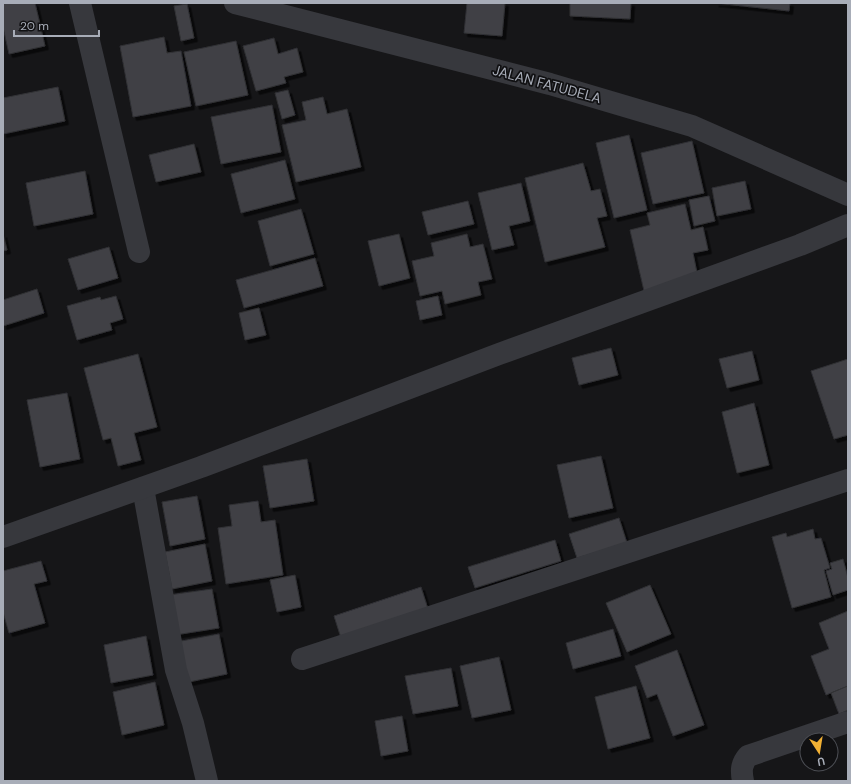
<svg xmlns="http://www.w3.org/2000/svg" width="851" height="784" viewBox="0 0 851 784" font-family="'DM Sans',sans-serif">
	<defs>
		<filter id="shadow"><feDropShadow dx="3.5" dy="3.5" stdDeviation="0" flood-color="#0009"/></filter>
	</defs>
	<rect width="100%" height="100%" fill="#161618"/>
	<g fill="#404145" stroke="#303034" filter="url(#shadow)">
		<path d="M3 3H35L45 46 9 54 3 27Z"/>
		<path d="M467 3H505L502 36 464 33Z"/>
		<path d="M570 3H631L630 19 570 16Z"/>
		<path d="M715 3H790L789 11Z"/>
		<path d="M187 4 194 38 181 41 174 6Z"/>
		<path d="M164 37 167 53 181 51 191 106 133 117 120 46Z"/>
		<path d="M274 38 278 54 297 48 303 72 284 77 286 83 256 91 243 46Z"/>
		<path d="M236 41 248 95 196 106 184 52Z"/>
		<path d="M58 87 65 121 3 134V98Z"/>
		<path d="M288 90 295 115 282 119 275 93Z"/>
		<path d="M323 97 327 114 347 109 361 167 296 182 282 125 306 120 302 102Z"/>
		<path d="M272 105 281 152 221 164 211 117Z"/>
		<path d="M629 135 647 210 614 218 596 143Z"/>
		<path d="M692 141 704 193 653 204 641 153Z"/>
		<path d="M194 144 201 172 156 182 149 155Z"/>
		<path d="M285 160 295 199 241 213 231 174Z"/>
		<path d="M583 163 591 191 600 189 607 216 597 218 605 247 545 262 525 178Z"/>
		<path d="M85 171 93 214 34 226 26 183Z"/>
		<path d="M745 181 751 209 717 216 712 188Z"/>
		<path d="M521 183 530 221 509 226 514 245 492 250 478 193Z"/>
		<path d="M709 196 715 221 694 226 689 200Z"/>
		<path d="M468 201 474 224 428 235 422 212Z"/>
		<path d="M685 204 691 230 703 227 708 250 693 253 698 278 644 291 630 230 650 225 647 213Z"/>
		<path d="M301 209 314 254 270 266 258 221Z"/>
		<path d="M3 234 7 250 3 251Z"/>
		<path d="M399 234 410 278 379 286 368 241Z"/>
		<path d="M467 234 470 247 483 244 492 279 478 282 481 295 445 304 442 291 420 296 412 261 434 256 431 243Z"/>
		<path d="M109 247 118 278 78 290 68 259Z"/>
		<path d="M315 258 323 286 244 308 236 280Z"/>
		<path d="M37 289 44 313 3 326V300Z"/>
		<path d="M116 296 123 319 110 323 112 330 77 340 67 306 100 297 101 300Z"/>
		<path d="M438 296 442 315 420 320 416 301Z"/>
		<path d="M259 308 266 335 245 340 239 313Z"/>
		<path d="M611 348 618 375 579 385 572 358Z"/>
		<path d="M752 351 759 380 727 388 719 359Z"/>
		<path d="M138 354 157 427 134 433 141 460 118 466 111 438 103 440 84 368Z"/>
		<path d="M848 359V435L834 439 811 371Z"/>
		<path d="M67 393 80 459 40 467 27 400Z"/>
		<path d="M754 403 769 465 737 473 722 412Z"/>
		<path d="M601 456 613 508 569 518 557 465Z"/>
		<path d="M307 459 314 501 270 508 263 466Z"/>
		<path d="M197 496 205 539 170 546 162 502Z"/>
		<path d="M258 501 261 522 275 520 283 575 226 584 218 528 232 526 229 505Z"/>
		<path d="M619 518 627 543 577 558 569 534Z"/>
		<path d="M813 529 815 539 821 538 830 568 824 570 831 597 792 608 772 537 786 533 787 537Z"/>
		<path d="M555 540 561 561 475 588 468 567Z"/>
		<path d="M205 544 212 581 172 589 165 552Z"/>
		<path d="M843 559 848 578V590L833 595 826 571 832 569 830 563Z"/>
		<path d="M41 561 47 581 34 584 45 623 9 633 3 612V571Z"/>
		<path d="M295 575 301 607 277 612 270 580Z"/>
		<path d="M650 585 671 634 627 652 606 603Z"/>
		<path d="M421 587 428 609 341 638 334 616Z"/>
		<path d="M212 589 219 628 175 635 169 595Z"/>
		<path d="M848 611V686L826 695 811 656 829 649 819 623Z"/>
		<path d="M613 629 621 656 573 669 566 643Z"/>
		<path d="M219 634 227 674 184 683 176 642Z"/>
		<path d="M146 636 153 675 111 683 104 645Z"/>
		<path d="M677 650 704 725 673 736 657 694 647 698 635 666Z"/>
		<path d="M499 657 511 710 472 718 460 666Z"/>
		<path d="M451 668 458 706 413 714 405 676Z"/>
		<path d="M155 682 164 725 122 735 113 692Z"/>
		<path d="M636 686 650 738 608 749 595 697Z"/>
		<path d="M848 686V710L839 714 831 693Z"/>
		<path d="M402 716 408 751 381 756 375 721Z"/>
	</g>
	<g fill="none" stroke-linecap="round" stroke-linejoin="round">
		<g stroke="#37383d" stroke-width="22">
			<path d="M80 3 139 252"/>
			<path d="M235 3 550 84 692 126 848 195"/>
			<path d="M143 488 176 670 193 723 207 781"/>
			<path d="M3 537 201 467 499 354 800 245 848 225"/>
			<path d="M302 659 848 480"/>
			<path d="M743 781C741 771 741 764 748 756L848 722"/>
		</g>
	</g>
	<g text-anchor="middle" stroke-width="3.5" stroke-linejoin="round" paint-order="stroke">
		<g font-size="14" fill="#a8adb8" stroke="#111113">
			<text transform="translate(547 84) rotate(15)" y="5">JALAN FATUDELA</text>
		</g>
	</g>
	<rect width="851" height="784" fill="none" stroke="#a8adb8" stroke-width="8"/>
	<g transform="translate(819 752) rotate(168)"><circle r="19" fill="#111113" stroke="#4d4f55"/>
	<path d="M0-3L7 15L0 10L-7 15Z" fill="#f2b134"/>
	<text y="-6" font-size="11" font-weight="bold" text-anchor="middle" fill="#a8adb8">U</text>
	</g>
	<path d="M14 30v6h85v-6" fill="none" stroke="#a8adb8" stroke-width="2"/>
	<text x="20" y="30" font-size="12" fill="#a8adb8" stroke="#111113" stroke-width="3" paint-order="stroke">20 m</text>
</svg>
